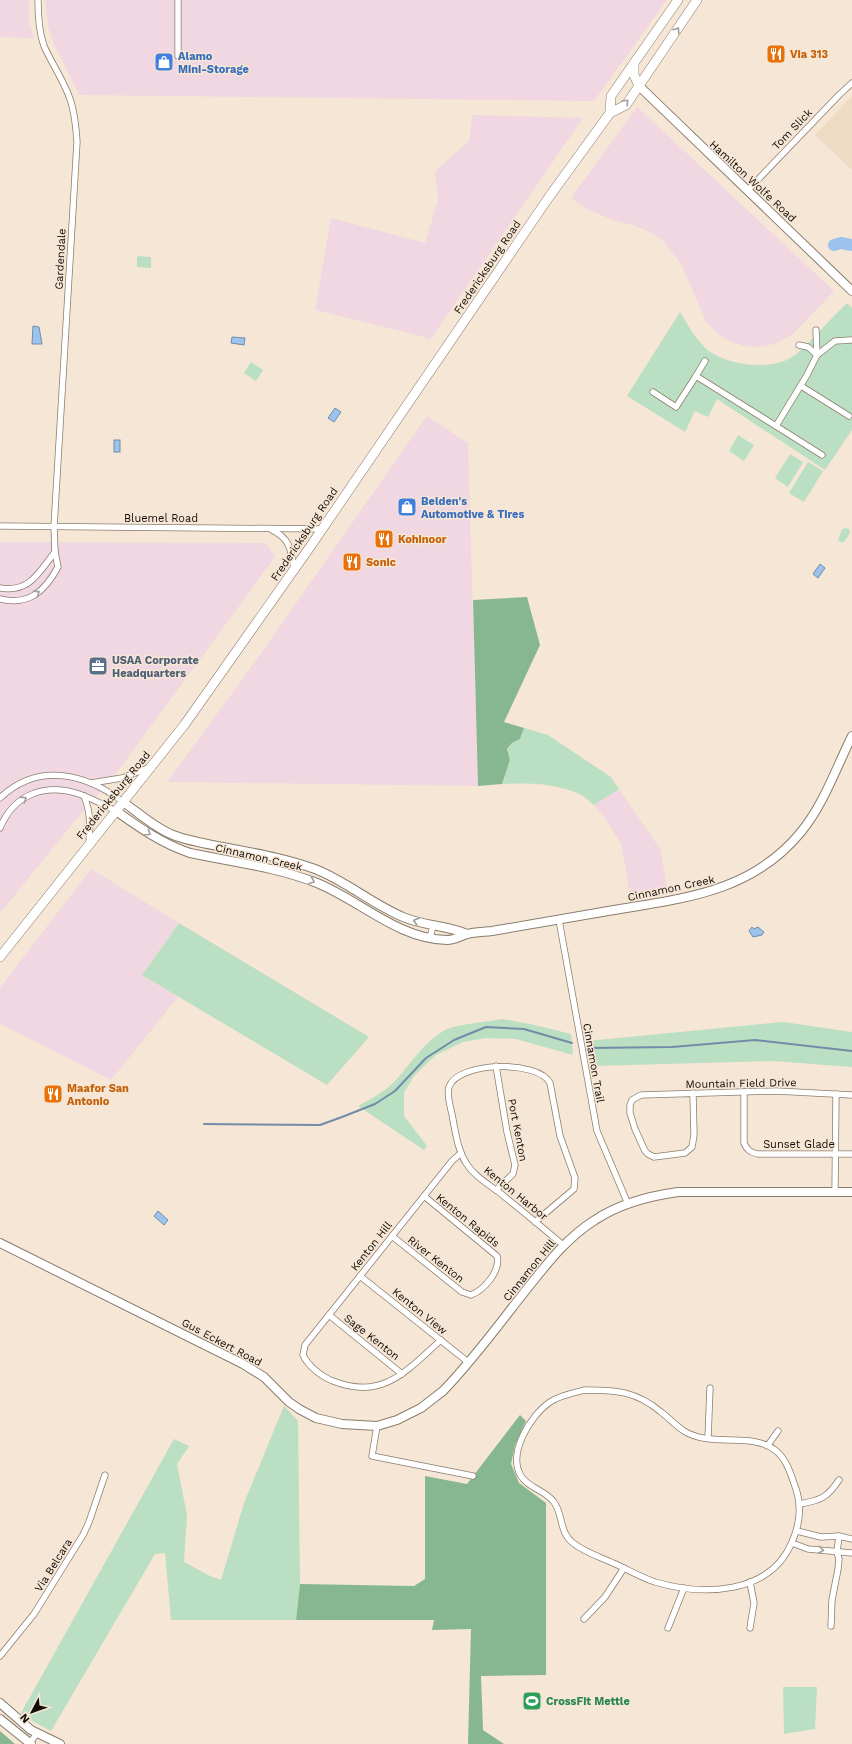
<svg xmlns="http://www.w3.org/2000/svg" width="852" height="1744" viewBox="0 0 852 1744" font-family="'Work Sans',sans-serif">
	<rect width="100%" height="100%" fill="#f6e6d5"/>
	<g fill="#f0d7e1">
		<path d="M0 0H29V21L34 38 0 37Z"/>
		<path d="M45 0H667L594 101 79 95 53 42 48 26Z"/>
		<path d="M637 107 834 291 792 335 774 344 759 347 744 346 726 340 715 331 706 321 681 264 663 241 651 232 632 225 616 221 589 210 571 198Z"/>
		<path d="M472 115 583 118 430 340 421 336 315 310 331 218 425 243 438 200 435 171 470 140Z"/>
		<path d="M427 416 468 443 478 786 167 782 252 666Z"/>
		<path d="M0 542 266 543 275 557 115 775 75 821 0 913Z"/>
		<path d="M619 789 660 849 668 891 630 899 625 864 621 844 605 818 594 805Z"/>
		<path d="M91 869 179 923 142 975 178 997 111 1080 0 1024V988Z"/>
	</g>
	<path fill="#efdbc3" d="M852 96V170L815 135Z"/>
	<g fill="#bbdfc2">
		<path d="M137 256 151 257V268L137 267Z"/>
		<path d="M847 303 852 308V430L825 470 717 399 708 417 695 411 685 432 627 396 680 312C687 324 700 346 712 353 733 366 775 371 795 355 812 341 831 318 847 303Z"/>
		<path d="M251 362 263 370 256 381 244 373Z"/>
		<path d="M738 435 754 445 744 461 729 451Z"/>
		<path d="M790 454 803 462 788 487 775 478Z"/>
		<path d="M808 462 823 471 804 502 789 493Z"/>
		<path d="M846 528 849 529 850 533 844 542H841L838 540 842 529Z"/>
		<path d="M524 728 548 735 611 777 619 789 594 805C589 801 584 796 579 794 555 783 528 783 502 784L510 760 507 750 512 743 520 739Z"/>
		<path d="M179 923 369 1037 327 1085 142 975Z"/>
		<path d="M502 1019 535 1025 571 1034 573 1055 516 1039 486 1038 463 1042 436 1055 414 1076 404 1093V1116L427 1146 424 1150 358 1106C371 1099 386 1091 396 1080 412 1062 423 1043 445 1030 457 1024 488 1022 502 1019Z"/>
		<path d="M783 1022 852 1032V1067L773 1061 593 1066 588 1041Z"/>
		<path d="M284 1406 298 1421 300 1584 296 1620H171L165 1553 155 1554 51 1731 32 1721 21 1713 174 1439 189 1446 177 1464 187 1515 184 1562 210 1576 221 1580 244 1503Z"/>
		<path d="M783 1687H817L815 1729 784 1734Z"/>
	</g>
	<g fill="#87b791">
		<path d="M527 597 540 645 504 722 524 728 520 739 512 743 507 749 510 760 502 784 478 786 473 600Z"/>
		<path d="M520 1415 526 1421 515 1445 511 1464 519 1483 546 1503V1675L481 1676 483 1730 504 1744H468L471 1629 432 1630 434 1620H296L300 1584 414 1586 425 1579V1476L467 1484Z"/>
		<path d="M0 1731 15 1744H0Z"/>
	</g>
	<g fill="#9cc3ee" stroke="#728ca8">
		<path d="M33 326 39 327 42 344H32Z"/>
		<path d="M232 337 245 338 244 345 231 343Z"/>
		<path d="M335 408 341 412 334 422 328 418Z"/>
		<rect x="114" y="440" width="6" height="12"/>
		<path d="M820 564 825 568 818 578 813 574Z"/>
		<path d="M752 927 754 929 758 927 764 932 762 935 753 937 749 931Z"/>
		<path d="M158 1211 168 1220 164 1225 154 1216Z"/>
	</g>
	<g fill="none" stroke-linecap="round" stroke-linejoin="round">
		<g stroke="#728ca8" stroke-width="2">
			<path d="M589 1048 672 1047 755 1040 852 1051"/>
			<path d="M204 1124 320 1125 342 1117 375 1104 395 1091 426 1058 454 1040 486 1027 524 1029 572 1043"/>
		</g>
		<path stroke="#9cc3ee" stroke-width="12" d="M834 245 841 243 852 245"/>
		<defs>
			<g id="street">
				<path d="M178 56V0"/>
				<path d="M747 191 839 95 852 83"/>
				<path d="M816 330 817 355"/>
				<path d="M799 345 808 347 817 355"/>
				<path d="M696 376 705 361"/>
				<path d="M801 386 849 416"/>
				<path d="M653 392 676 407 696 376 776 426"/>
				<path d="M822 455 776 426 807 375 817 355 835 341 851 340"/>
				<path d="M0 526 322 529"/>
				<path d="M272 530C291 539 291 551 294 570"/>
				<path d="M0 588C30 593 39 572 55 552"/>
				<path d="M0 599C29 606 45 591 58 567L55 552 54 527 77 142C76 127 75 113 70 99 64 81 52 64 44 46 39 32 38 15 38 0"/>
				<path d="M91 783 122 778 148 768"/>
				<path d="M84 796C91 813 90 826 89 844"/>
				<path d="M0 798C38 762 85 773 123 802"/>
				<path d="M0 828C14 794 45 783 79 794 91 798 104 805 116 811"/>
				<path d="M559 920 597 1131 628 1204"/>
				<path d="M430 938 433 926"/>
				<path d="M496 1066 507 1132 515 1165 513 1174 496 1190"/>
				<path d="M744 1092V1143C747 1150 750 1152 757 1154H852"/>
				<path d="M693 1093 694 1135 692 1147 685 1153 654 1157 648 1154 645 1151 635 1129 630 1113V1105L632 1100 641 1095 776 1091 852 1095"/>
				<path d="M835 1192 836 1094"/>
				<path d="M535 1222 574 1189 575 1178 560 1136 550 1083C539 1060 458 1061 449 1087 446 1096 452 1111 453 1120 456 1135 458 1150 466 1163 474 1176 488 1184 500 1193 521 1210 542 1227 563 1245"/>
				<path d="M392 1236 462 1292 471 1295C484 1290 501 1271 497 1256L424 1196"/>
				<path d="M360 1276 468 1362"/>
				<path d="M329 1315 402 1374"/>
				<path d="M441 1340C407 1370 383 1401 333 1381 322 1377 308 1366 303 1355L305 1345 452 1161 461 1153"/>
				<path d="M585 1390C616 1390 636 1391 661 1412 669 1418 676 1426 684 1431 711 1448 752 1432 775 1450 787 1459 791 1475 796 1489 802 1507 800 1524 792 1542 770 1595 703 1596 655 1582 640 1577 627 1569 613 1563 600 1557 584 1552 573 1543 559 1532 563 1514 554 1502 545 1490 528 1488 521 1476 507 1453 531 1415 550 1402 561 1395 573 1393 585 1390Z"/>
				<path d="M377 1426 372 1456 473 1476"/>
				<path d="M708 1438 710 1388"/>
				<path d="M768 1445 778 1431"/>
				<path d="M800 1504C821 1500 827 1498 839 1480"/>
				<path d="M797 1531 821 1537 839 1536 852 1539"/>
				<path d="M792 1543 808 1549 852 1553"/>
				<path d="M750 1582 754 1603 750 1628"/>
				<path d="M584 1619 605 1597 624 1568"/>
				<path d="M831 1626 832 1600 838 1569 839 1559 837 1552 839 1536"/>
				<path d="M668 1628 684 1588"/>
				<path d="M0 1656 34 1614 83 1535 89 1522 105 1475"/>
				<path d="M30 1743 37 1733"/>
			</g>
			<g id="secondary">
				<path d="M639 86 852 291"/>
				<path d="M123 802C139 813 155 828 173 835 189 841 207 844 223 847 254 853 285 858 315 869 346 881 372 904 403 917 424 926 446 925 467 934"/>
				<path d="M116 811C140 828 161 843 190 853 233 862 276 867 317 883 361 901 398 939 447 940 455 940 460 936 467 934 475 932 484 932 492 931 532 924 573 917 614 910 685 898 752 892 801 832 824 804 836 768 852 736"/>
				<path d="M0 1243 243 1364 264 1377 289 1402 299 1409 316 1418 342 1424 377 1426 397 1420 421 1408 443 1391C475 1358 502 1320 530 1285 550 1260 568 1237 595 1220 619 1204 649 1196 678 1192H852"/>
				<path d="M0 1703 31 1730 60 1744"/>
				<path d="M0 1719 31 1744"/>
			</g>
			<g id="primary">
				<path d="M634 63V75L639 86"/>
				<path d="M610 113 611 96 678 0"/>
				<path d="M0 957 185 724 310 547 549 197 610 113 626 105 697 0"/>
			</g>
		</defs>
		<use href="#street" stroke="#8a7d6d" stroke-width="7"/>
		<use href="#secondary" stroke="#8a7d6d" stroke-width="10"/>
		<use href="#primary" stroke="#8a7d6d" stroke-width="10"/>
		<use href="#street" stroke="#fff" stroke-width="5.5"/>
		<use href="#secondary" stroke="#fff" stroke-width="8"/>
		<use href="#primary" stroke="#fff" stroke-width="9"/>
	</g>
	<defs><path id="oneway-chevron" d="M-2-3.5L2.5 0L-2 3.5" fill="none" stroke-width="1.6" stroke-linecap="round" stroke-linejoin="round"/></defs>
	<g stroke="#a09e9b">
		<use href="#oneway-chevron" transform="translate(677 30) rotate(-56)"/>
		<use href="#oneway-chevron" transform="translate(626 102) rotate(-46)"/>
		<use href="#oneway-chevron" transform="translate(37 593) rotate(-33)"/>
		<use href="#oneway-chevron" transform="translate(24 799) rotate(-32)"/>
		<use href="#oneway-chevron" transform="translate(148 833) rotate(35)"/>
		<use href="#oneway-chevron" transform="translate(312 881) rotate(21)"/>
		<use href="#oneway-chevron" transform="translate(416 921) rotate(-162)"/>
		<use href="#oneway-chevron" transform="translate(821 1550) rotate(6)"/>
	</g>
	<defs>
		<symbol id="restaurant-square" viewBox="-11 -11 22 22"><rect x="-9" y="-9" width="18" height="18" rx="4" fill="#e8710a" stroke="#f6e6d5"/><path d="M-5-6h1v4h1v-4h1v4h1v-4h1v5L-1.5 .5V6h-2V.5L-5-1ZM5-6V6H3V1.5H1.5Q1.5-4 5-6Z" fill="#fff"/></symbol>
		<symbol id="shop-square" viewBox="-11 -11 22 22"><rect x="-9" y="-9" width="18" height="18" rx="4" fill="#3f7fe0" stroke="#f6e6d5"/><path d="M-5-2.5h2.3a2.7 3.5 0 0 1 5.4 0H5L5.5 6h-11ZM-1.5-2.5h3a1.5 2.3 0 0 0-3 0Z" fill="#fff"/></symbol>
		<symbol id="office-square" viewBox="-11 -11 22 22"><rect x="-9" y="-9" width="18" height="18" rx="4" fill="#5c6f8a" stroke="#f6e6d5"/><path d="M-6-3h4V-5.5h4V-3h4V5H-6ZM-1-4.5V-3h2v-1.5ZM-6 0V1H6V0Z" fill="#fff"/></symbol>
		<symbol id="stadium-square" viewBox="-11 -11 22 22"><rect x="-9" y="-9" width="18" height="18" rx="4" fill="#2e9e5b" stroke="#f6e6d5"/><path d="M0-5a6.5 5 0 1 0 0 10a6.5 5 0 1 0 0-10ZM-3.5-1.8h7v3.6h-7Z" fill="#fff"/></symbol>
	</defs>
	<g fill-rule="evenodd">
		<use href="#restaurant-square" x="765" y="43" width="22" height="22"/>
		<use href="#shop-square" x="153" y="51" width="22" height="22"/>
		<use href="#shop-square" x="396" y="496" width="22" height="22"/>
		<use href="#restaurant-square" x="373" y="528" width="22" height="22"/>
		<use href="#restaurant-square" x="341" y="551" width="22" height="22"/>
		<use href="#office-square" x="87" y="655" width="22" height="22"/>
		<use href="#restaurant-square" x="42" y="1083" width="22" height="22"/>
		<use href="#stadium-square" x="521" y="1690" width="22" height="22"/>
	</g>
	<g text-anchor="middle" stroke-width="3" stroke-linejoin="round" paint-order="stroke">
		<g font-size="11" font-weight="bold" fill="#c56008" stroke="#f6e6d5" text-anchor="start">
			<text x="790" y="58">Via 313</text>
			<text x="398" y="543">Kohinoor</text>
			<text x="366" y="566">Sonic</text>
			<text x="67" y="1092">Maafor San<tspan x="67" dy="13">Antonio</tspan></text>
		</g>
		<g font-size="11" font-weight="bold" fill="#366cbe" stroke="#f6e6d5" text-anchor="start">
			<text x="178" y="60">Alamo<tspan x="178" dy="13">Mini-Storage</tspan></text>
			<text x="421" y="505">Belden's<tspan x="421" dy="13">Automotive &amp; Tires</tspan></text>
		</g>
		<g font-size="11" fill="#110c06" stroke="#f6e6d5">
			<text transform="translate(792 129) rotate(-46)" y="4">Tom Slick</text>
			<text transform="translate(753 181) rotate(43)" y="4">Hamilton Wolfe Road</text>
			<text transform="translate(60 259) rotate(-87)" y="4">Gardendale</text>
			<text transform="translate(487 267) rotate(-56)" y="4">Fredericksburg Road</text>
			<text x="161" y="522">Bluemel Road</text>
			<text transform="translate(304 534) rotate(-56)" y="4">Fredericksburg Road</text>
			<text transform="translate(113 795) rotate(-51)" y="4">Fredericksburg Road</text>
			<text transform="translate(259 857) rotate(13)" y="4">Cinnamon Creek</text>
			<text transform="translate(671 888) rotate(-12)" y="4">Cinnamon Creek</text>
			<text transform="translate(594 1063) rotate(80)" y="4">Cinnamon Trail</text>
			<text transform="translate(741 1083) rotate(-1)" y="4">Mountain Field Drive</text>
			<text transform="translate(518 1130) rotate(79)" y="4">Port Kenton</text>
			<text x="799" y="1148">Sunset Glade</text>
			<text transform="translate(516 1193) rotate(39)" y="4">Kenton Harbor</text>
			<text transform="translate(468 1220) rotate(39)" y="4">Kenton Rapids</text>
			<text transform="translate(371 1246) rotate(-52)" y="4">Kenton Hill</text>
			<text transform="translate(436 1259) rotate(38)" y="4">River Kenton</text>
			<text transform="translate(529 1270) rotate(-51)" y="4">Cinnamon Hill</text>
			<text transform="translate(420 1311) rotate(39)" y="4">Kenton View</text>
			<text transform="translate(372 1337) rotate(38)" y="4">Sage Kenton</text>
			<text transform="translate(222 1342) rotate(28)" y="4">Gus Eckert Road</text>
			<text transform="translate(53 1565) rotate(-58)" y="4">Via Belcara</text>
		</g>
		<g font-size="11" font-weight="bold" fill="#4e5e75" stroke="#f6e6d5" text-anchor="start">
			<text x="112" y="664">USAA Corporate<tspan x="112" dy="13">Headquarters</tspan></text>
		</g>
		<g font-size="11" font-weight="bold" fill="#27864d" stroke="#f6e6d5" text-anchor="start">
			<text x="546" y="1705">CrossFit Mettle</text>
		</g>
	</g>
	<g transform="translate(32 1712) rotate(229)" stroke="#f6e6d5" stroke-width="3" paint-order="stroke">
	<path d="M0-3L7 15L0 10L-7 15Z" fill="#110c06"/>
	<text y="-6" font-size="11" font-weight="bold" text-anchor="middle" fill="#110c06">N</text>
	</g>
</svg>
